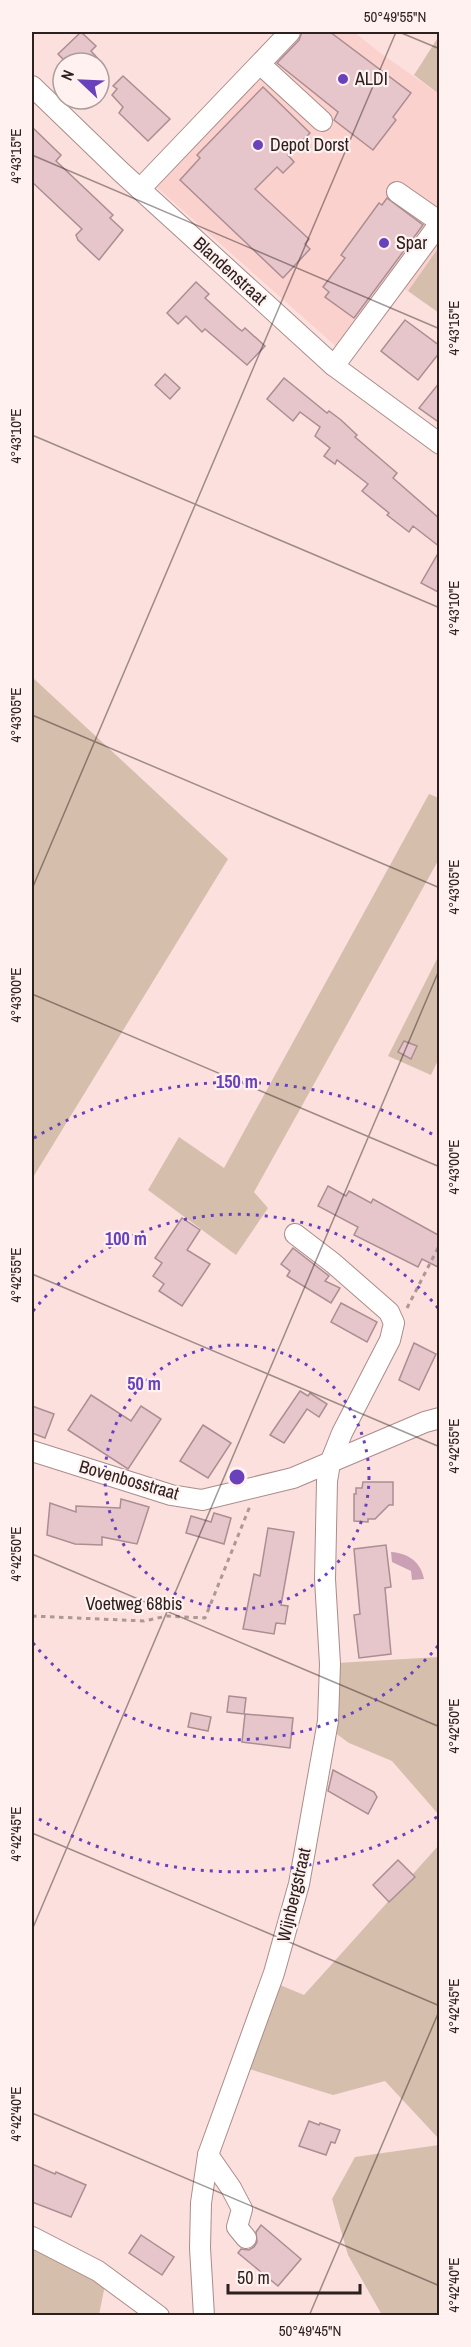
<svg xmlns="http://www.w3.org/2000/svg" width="471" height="2347" viewBox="0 0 471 2347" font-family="'Archivo Narrow',sans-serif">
	<rect width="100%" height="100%" fill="#fbe0dd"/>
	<path fill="#fbd1cd" d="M276 32H354L379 52 439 94V247L408 291 401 287 349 358 144 176Z"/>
	<g fill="#d6beac">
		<path d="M439 36 440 94H439L414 75Z"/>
		<path d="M439 247 440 313H439L408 291Z"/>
		<path d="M32 677 228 859 32 1179Z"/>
		<path d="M429 794 439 798V859L254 1192 268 1208 236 1255 148 1190 179 1137 224 1168Z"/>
		<path d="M439 955V1058L431 1075 388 1056Z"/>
		<path d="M439 1657V1815L392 1761 349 1743 334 1732 337 1663Z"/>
		<path d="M439 1845V2139L385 2081 333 2095 246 2068 280 1985 304 1995Z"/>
		<path d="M439 2145V2315H382L348 2255 332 2199 355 2157Z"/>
		<path d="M32 2243 105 2285 99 2315H32Z"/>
	</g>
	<path fill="#c9a0b4" d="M391 1552C408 1553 421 1562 424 1579L412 1580 411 1571 392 1562Z"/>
	<g fill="#e6c6cb" stroke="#ab8d92" stroke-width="1.5">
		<path d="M81 32 96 46 91 51 102 63H67L58 54Z"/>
		<path d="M302 32H330L411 93 393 117 396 120 373 150 334 120 338 112 277 63 299 40Z"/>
		<path d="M123 76 170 119 148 141 119 113 123 107 112 95 117 89 113 86Z"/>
		<path d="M263 87 310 133 288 155 294 162 283 173 277 167 255 189 309 239 305 244 310 249 283 278 180 180 200 158 197 155Z"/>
		<path d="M32 127 61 155 56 161 113 215 110 218 123 230 99 260 78 240 76 235 82 229 32 182Z"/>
		<path d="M387 198 423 225 354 318 325 297 329 292 323 287 345 258 341 255 379 203 382 205Z"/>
		<path d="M196 282 209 294 205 298 238 328 242 331 245 328 265 346 247 365 205 329 202 332 186 316 178 324 167 313Z"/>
		<path d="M405 320 440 346V352L418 380 381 351Z"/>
		<path d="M165 374 180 388 170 399 155 385Z"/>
		<path d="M284 378 327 413 329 411 341 420 357 435 355 437 397 473 393 478 440 519V547L413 526 409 532 387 515 389 513 362 491 368 484 337 460 335 464 324 456 330 448 315 436 320 427 300 412 293 421 267 399Z"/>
		<path d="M440 382V423L419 408Z"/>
		<path d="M440 550V593L421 583Z"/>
		<path d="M404 1041 417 1046 411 1059 398 1052Z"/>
		<path d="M328 1186 346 1196 349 1191 371 1203 373 1199 440 1236V1268L422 1259 418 1267 354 1235 358 1227 318 1206Z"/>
		<path d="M182 1218 200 1230 187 1250 210 1264 182 1306 159 1291 164 1284 153 1276 162 1263 155 1258Z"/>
		<path d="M293 1248 329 1276 325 1281 340 1288 331 1303 287 1276 290 1271 281 1264Z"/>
		<path d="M341 1303 377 1322 367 1342 331 1322Z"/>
		<path d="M414 1343 436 1354 419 1390 399 1380Z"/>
		<path d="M300 1391 308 1396 310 1393 327 1404 319 1417 307 1409 284 1443 270 1435Z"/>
		<path d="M91 1395 131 1421 141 1406 161 1419 128 1469 68 1430Z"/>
		<path d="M32 1406 54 1414 45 1438 32 1433Z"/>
		<path d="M203 1425 231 1443 208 1478 180 1461Z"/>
		<path d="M363 1482H393V1505H389L375 1519H368V1522L354 1521V1494H356V1488H362Z"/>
		<path d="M121 1499 149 1507 137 1544 102 1537V1545L75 1544 47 1535 50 1503 76 1512V1506L120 1508Z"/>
		<path d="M214 1513 231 1518 224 1544 186 1533 191 1516 211 1522Z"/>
		<path d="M268 1528 294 1532 281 1605 288 1606 285 1624 276 1623 274 1634 243 1629 254 1574 260 1576Z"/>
		<path d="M386 1545 391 1587 385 1588 391 1654 359 1658 354 1615 360 1614 354 1549Z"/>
		<path d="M229 1696 246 1698 244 1714 227 1712Z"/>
		<path d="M191 1713 211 1717 208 1731 188 1727Z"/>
		<path d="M245 1714 293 1718 290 1748 242 1742Z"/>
		<path d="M333 1770 374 1792 377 1797 368 1814 328 1791Z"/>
		<path d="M398 1860 415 1877 389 1902 373 1885Z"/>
		<path d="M309 2121 319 2125 320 2123 340 2130 335 2143 331 2142 326 2155 299 2146Z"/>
		<path d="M32 2164 55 2174 56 2172 86 2185 71 2217 32 2202Z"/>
		<path d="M261 2225 301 2259 278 2286 238 2253 241 2249 249 2250 254 2247 257 2242 256 2232Z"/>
		<path d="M141 2235 174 2257 162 2275 129 2253Z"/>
	</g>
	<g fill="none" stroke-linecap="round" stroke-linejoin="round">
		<defs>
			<g id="minor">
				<path d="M260 64 322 121"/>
				<path d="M32 86 120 171 334 366 440 444"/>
				<path d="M140 189 290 32"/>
				<path d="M397 192 440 222"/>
				<path d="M334 366 440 223"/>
				<path d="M32 1451 171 1495 202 1500 293 1478 425 1422 440 1418"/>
				<path d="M208 2155 231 2188 242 2209 237 2227 246 2238"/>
				<path d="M32 2237 98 2271 159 2316"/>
				<path d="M204 2316 200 2248 201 2203 208 2155 274 1973 299 1884 328 1721 330 1664 325 1579 327 1481 330 1463 342 1433 390 1340 394 1323 389 1312 333 1263 295 1234"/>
			</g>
		</defs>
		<use href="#minor" stroke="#ab8c8a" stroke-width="22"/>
		<g stroke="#ad9896" stroke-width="3" stroke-dasharray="4.5 4.5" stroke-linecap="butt">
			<path d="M407 1308 440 1244"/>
			<path d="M32 1616 144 1621 167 1616 205 1618 250 1506"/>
		</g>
		<use href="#minor" stroke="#fff" stroke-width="20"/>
	</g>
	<path fill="none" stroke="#2d2120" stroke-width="1.5" stroke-opacity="0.45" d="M399 32 440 49M32 155 440 329M32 435 440 608M32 715 440 888M32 889 396 32M32 994 440 1167M32 1274 440 1447M32 1554 440 1727M32 1833 440 2006M32 1930 440 968M32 2113 440 2286M309 2316 440 2009"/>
	<g fill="none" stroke="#6942bb" stroke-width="3" stroke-dasharray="3 6">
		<circle cx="237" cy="1477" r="132"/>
		<path d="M438 1646A263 263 0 0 1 33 1643M33 1311A263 263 0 0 1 438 1308"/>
		<path d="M437 1817A395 395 0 0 1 34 1816M34 1138A395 395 0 0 1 437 1137"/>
	</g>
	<g fill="#6942bb" stroke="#fef1ef" stroke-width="2">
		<circle cx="343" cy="79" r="6"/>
		<circle cx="258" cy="145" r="6"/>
		<circle cx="384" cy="243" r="6"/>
	</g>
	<g text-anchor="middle" stroke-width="4.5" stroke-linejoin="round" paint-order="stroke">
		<g font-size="18" fill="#2d2120" stroke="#fef1ef" text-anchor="start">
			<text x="355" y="85">ALDI</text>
			<text x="270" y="151">Depot Dorst</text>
			<text x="396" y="249">Spar</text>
		</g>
		<g font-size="18" fill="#2d2120" stroke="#fef1ef">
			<text transform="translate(230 271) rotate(42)" y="6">Blandenstraat</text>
			<text transform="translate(129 1480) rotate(16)" y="6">Bovenbosstraat</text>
			<text x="134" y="1610">Voetweg 68bis</text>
			<text transform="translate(294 1895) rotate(-77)" y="6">Wijnbergstraat</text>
		</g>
	</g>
	<circle cx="237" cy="1477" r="9" fill="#6942bb" stroke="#fef1ef" stroke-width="3"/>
	<g font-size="18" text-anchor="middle" font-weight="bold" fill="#6942bb" stroke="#fef1ef" stroke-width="4.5" stroke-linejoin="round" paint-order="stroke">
		<text x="237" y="1088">150 m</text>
		<text x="126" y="1245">100 m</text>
		<text x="144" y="1390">50 m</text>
	</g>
	<rect width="471" height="2347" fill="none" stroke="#fef1ef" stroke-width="66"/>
	<g transform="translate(81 81) rotate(293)"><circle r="28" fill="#fef1ef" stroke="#aa9e9c" stroke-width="1.5"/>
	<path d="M0-4.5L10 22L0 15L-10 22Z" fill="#6942bb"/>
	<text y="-9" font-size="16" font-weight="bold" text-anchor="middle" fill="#2d2120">N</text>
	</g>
	<path d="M228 2284v9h132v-9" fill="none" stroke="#2d2120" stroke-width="3"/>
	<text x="237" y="2284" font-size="18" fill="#2d2120" stroke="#fef1ef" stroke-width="4.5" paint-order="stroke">50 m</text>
	<rect x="33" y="33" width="405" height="2281" fill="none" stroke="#2d2120" stroke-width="2"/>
	<g font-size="15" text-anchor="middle" fill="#2d2120">
		<text x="395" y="22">50°49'55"N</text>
		<text transform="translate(16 156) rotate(-90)" y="5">4°43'15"E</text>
		<text transform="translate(454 328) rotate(-90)" y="5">4°43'15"E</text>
		<text transform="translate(16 436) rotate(-90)" y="5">4°43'10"E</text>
		<text transform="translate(454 608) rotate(-90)" y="5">4°43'10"E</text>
		<text transform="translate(16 715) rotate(-90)" y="5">4°43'05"E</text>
		<text transform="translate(454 887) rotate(-90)" y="5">4°43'05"E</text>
		<text transform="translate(16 995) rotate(-90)" y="5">4°43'00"E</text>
		<text transform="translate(454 1167) rotate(-90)" y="5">4°43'00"E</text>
		<text transform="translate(16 1275) rotate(-90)" y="5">4°42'55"E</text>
		<text transform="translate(454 1446) rotate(-90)" y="5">4°42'55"E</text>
		<text transform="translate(16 1554) rotate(-90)" y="5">4°42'50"E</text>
		<text transform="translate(454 1726) rotate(-90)" y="5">4°42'50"E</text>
		<text transform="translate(16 1834) rotate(-90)" y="5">4°42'45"E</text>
		<text transform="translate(454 2006) rotate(-90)" y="5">4°42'45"E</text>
		<text transform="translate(16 2114) rotate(-90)" y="5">4°42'40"E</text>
		<text transform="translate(454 2285) rotate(-90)" y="5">4°42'40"E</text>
		<text x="310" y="2336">50°49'45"N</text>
	</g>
</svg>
